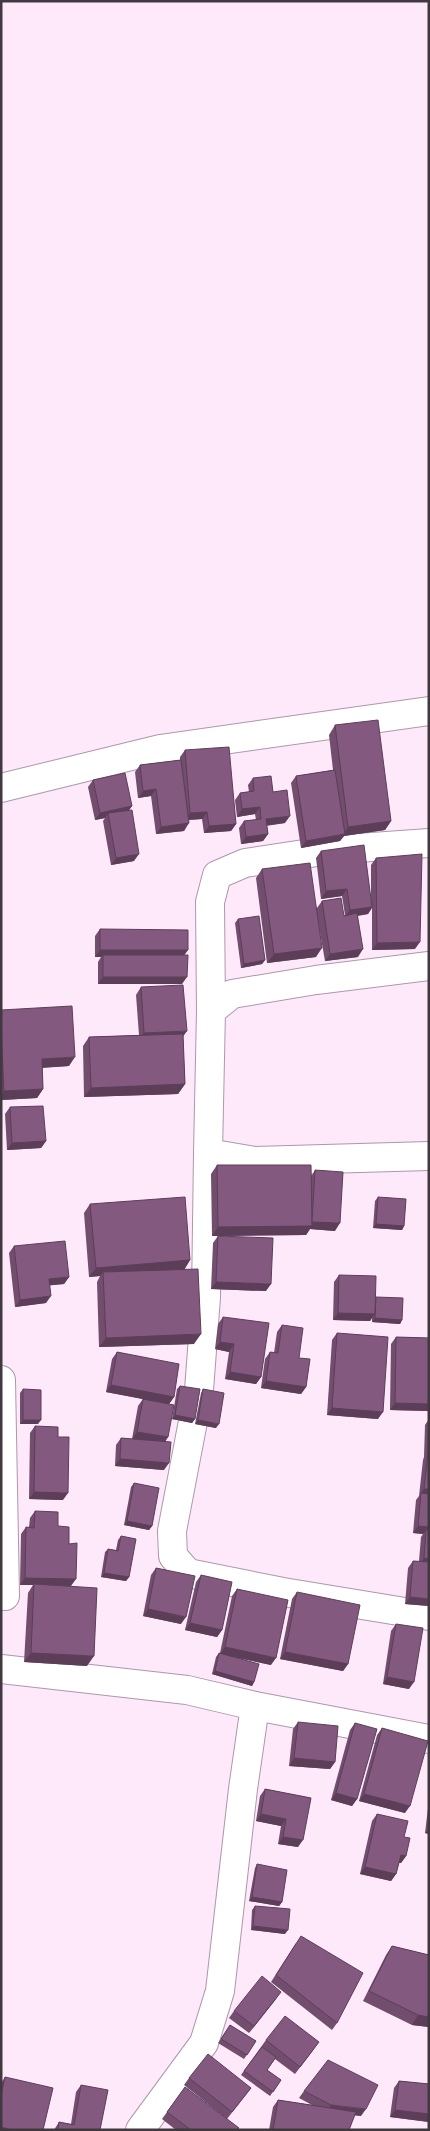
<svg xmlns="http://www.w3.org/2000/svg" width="430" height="2131" viewBox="0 0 430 2131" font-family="Jost,sans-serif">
	<rect width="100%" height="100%" fill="#fde9fa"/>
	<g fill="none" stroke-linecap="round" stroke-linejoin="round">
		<defs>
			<g id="minor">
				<path d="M1 788 160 749 429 711"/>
				<path d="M429 966 316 980 232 994 211 1011 208 1153 255 1161 429 1156"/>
				<path d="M211 1011 210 902 217 875 245 863 330 850 429 843"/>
				<path d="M208 1153 206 1297 199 1390 172 1531 173 1556 188 1573 283 1592 429 1616"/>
				<path d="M1 1380 5 1596"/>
				<path d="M1 1669 187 1690 255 1706 429 1739"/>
				<path d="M140 2130 204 2043 220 1991 243 1789 255 1706"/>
			</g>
		</defs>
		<use href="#minor" stroke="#ae97ab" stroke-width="30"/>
		<use href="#minor" stroke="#fff" stroke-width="28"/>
	</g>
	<g fill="#724d6d">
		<path d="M335 725 391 821 385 830 344 836 340 841 301 848 291 783 296 776 333 770 329 735Z"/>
		<path d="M185 750 236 824 231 831 204 833 202 819 189 820 184 831 156 834 151 796 138 798 135 772 140 765 180 760V757Z"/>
		<path d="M253 778 273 792 285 823 266 826 268 834 263 841 241 844 239 828 244 821 256 820 255 814 237 817 235 800 240 793 249 792 248 785Z"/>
		<path d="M93 780 132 806 129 810 134 861 111 865 103 821 105 818 95 820 88 787Z"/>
		<path d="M321 851 371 900V865L376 858 415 949 372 950V908L368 914 358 916V957L325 961 318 921 316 957 267 963 256 878 262 869 317 908 322 901 344 916 345 915 342 896 321 899 316 858Z"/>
		<path d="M238 919 265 960 262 964 241 968 235 923Z"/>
		<path d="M100 929 185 955 182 984H98V962L101 957H95V936Z"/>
		<path d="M141 987 183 1036 185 1084 178 1094 84 1097 83 1046 89 1037 139 1035 136 995Z"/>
		<path d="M1 1010 69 1066 42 1068 43 1089 37 1098 1 1100Z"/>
		<path d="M10 1107 46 1141 41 1148 7 1150 5 1114Z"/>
		<path d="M217 1165 312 1175 315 1170 335 1231 310 1229 306 1235 222 1236 266 1291 211 1289 213 1243 218 1236H212L211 1174Z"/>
		<path d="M378 1197 404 1226 402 1230 373 1228 375 1201Z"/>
		<path d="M90 1204 190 1260 184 1270 194 1344 99 1347 97 1282 100 1276 89 1277 84 1213Z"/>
		<path d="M14 1246 69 1277 64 1284 50 1285 46 1303 15 1307 9 1253Z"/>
		<path d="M339 1275 375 1298 402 1320 400 1324 372 1322V1317L370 1321 333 1320 334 1282Z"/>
		<path d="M223 1317 261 1377 256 1384 225 1379 229 1352 215 1349 218 1324Z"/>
		<path d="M282 1325 299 1358 306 1387 301 1394 261 1388 265 1359 270 1352 274 1353 277 1332Z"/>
		<path d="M337 1333 378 1419 327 1415 332 1340Z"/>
		<path d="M396 1337 429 1338V1411L390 1410 391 1344Z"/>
		<path d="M117 1352 174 1397 169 1404 168 1437 165 1442 164 1470 115 1466 116 1445 121 1438 132 1439 138 1406 143 1399 106 1392 112 1359Z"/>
		<path d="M180 1386 195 1419 192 1423 172 1419 177 1389Z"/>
		<path d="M23 1389 38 1424H20V1393Z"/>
		<path d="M203 1389 216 1428 195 1424 201 1393Z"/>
		<path d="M429 1419V1606L405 1604 408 1568 413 1561H419L421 1537 423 1534 413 1533 416 1500 419 1496 423 1460 424 1457 425 1425Z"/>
		<path d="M35 1426 63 1500 29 1499 30 1433Z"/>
		<path d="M134 1483 152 1526 149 1530 124 1525 131 1487Z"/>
		<path d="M35 1511 69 1544 71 1586 87 1666 24 1662 28 1593 33 1585H20L21 1534 26 1527H29L30 1518Z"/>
		<path d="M121 1536 129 1577 126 1581 101 1577 105 1552 108 1549 116 1550 118 1540Z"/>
		<path d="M156 1568 181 1624 143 1616 151 1575Z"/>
		<path d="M201 1575 222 1630 217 1637 185 1630 196 1582Z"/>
		<path d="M237 1589 271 1665 233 1657 254 1682 252 1686 212 1674 216 1657 219 1653H220L232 1596Z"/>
		<path d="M297 1592 348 1664 343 1671 280 1659 292 1599Z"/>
		<path d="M396 1624 409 1689 383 1684 391 1631Z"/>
		<path d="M298 1722 335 1762 330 1769 289 1766 293 1729Z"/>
		<path d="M355 1723 357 1799 352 1806 331 1800 350 1730Z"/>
		<path d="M382 1728 405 1813 359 1801 377 1735Z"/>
		<path d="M265 1789 311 1798 298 1847 278 1844 281 1826 256 1821 260 1796Z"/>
		<path d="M429 1800V1834L425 1833Z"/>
		<path d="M377 1814 404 1837 406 1856 401 1863H399L396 1874 391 1881 360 1874 372 1821Z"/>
		<path d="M257 1864 282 1902 279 1906 249 1901 255 1868Z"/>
		<path d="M255 1906 285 1934 251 1930 252 1910Z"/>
		<path d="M296 1943 337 2023 332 2030 271 1982Z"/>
		<path d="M392 1946 429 1955V2027L412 2025 363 2001 386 1955Z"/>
		<path d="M276 1999 249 2033 229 2018 234 2011Z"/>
		<path d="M230 2025 256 2041 244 2059 218 2043Z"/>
		<path d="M266 2040 314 2049 295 2074 275 2059 267 2070 281 2080 270 2096 241 2075Z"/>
		<path d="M5 2077 1 2130V2083Z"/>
		<path d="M189 2078 251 2088 227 2119 184 2085Z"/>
		<path d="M399 2081 429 2084V2122L390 2117 394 2088Z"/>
		<path d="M81 2085 100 2130H54L59 2122 71 2124 76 2092Z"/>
		<path d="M185 2087 237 2130H176L162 2119Z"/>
		<path d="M304 2091 361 2116 354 2115 349 2130H269L273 2107 278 2100 312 2105 299 2098Z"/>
	</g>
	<g fill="#5c3e59">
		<path d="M156 789 151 796 138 798 143 791Z"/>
		<path d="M132 806 127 813H108L105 818 95 820 100 813Z"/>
		<path d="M260 807 255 814 237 817 242 809Z"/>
		<path d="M207 812 202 819 185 820 190 813Z"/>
		<path d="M290 816 285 823 261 826 266 819Z"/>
		<path d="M391 821 385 830 344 836 340 841 301 848 306 841 343 835 348 827Z"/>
		<path d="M189 823 184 831 156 834 161 827Z"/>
		<path d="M236 824 231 831 204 833 209 826Z"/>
		<path d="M268 834 263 841 241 844 246 837Z"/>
		<path d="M139 854 134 861 111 865 116 858Z"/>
		<path d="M347 889 342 896 321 899 326 891Z"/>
		<path d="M372 907 368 914 345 917 350 910Z"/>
		<path d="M420 942 415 949 372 950 377 943Z"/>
		<path d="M322 948 316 957 267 963 274 954Z"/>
		<path d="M363 949 358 957 325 961 330 954Z"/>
		<path d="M100 950H188L183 957 103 955 101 957H95Z"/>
		<path d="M265 960 262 964 241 968 244 964Z"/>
		<path d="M103 977H187L182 984H98Z"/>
		<path d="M187 1031 182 1038 139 1040 144 1033Z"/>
		<path d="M75 1057 69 1066 35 1068 42 1059Z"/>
		<path d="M185 1084 178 1094 84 1097 91 1088Z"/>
		<path d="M43 1089 37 1098 1 1100V1096L4 1091Z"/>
		<path d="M46 1141 41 1148 7 1150 12 1143Z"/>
		<path d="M312 1222 340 1223 335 1231 310 1229 306 1235 212 1236 218 1227Z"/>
		<path d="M376 1224 404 1226 402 1230 373 1228Z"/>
		<path d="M190 1260 184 1270 103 1272 100 1276 89 1277 96 1268Z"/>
		<path d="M69 1277 64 1284 44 1286 49 1279Z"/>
		<path d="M216 1282 271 1284 266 1291 211 1289Z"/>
		<path d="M51 1296 46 1303 15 1307 20 1300Z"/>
		<path d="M338 1313 375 1314 370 1321 333 1320Z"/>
		<path d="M375 1318 402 1320 400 1324 372 1322Z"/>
		<path d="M201 1334 194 1344 99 1347 106 1338Z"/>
		<path d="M220 1342 234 1344 229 1352 215 1349Z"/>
		<path d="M230 1372 261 1377 256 1384 225 1379Z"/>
		<path d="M266 1381 306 1387 301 1394 261 1388Z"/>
		<path d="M111 1385 174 1397 169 1404 106 1392Z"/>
		<path d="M395 1403 429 1404V1411L390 1410Z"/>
		<path d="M332 1408 383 1412 378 1419 327 1415Z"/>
		<path d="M175 1415 195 1419 192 1423 172 1419Z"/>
		<path d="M23 1420H41L38 1424H20Z"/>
		<path d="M198 1420 219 1424 216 1428 195 1424Z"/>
		<path d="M137 1432 168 1437 163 1444 132 1439Z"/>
		<path d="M120 1459 169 1463 164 1470 115 1466Z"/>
		<path d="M424 1489H429V1497L421 1493Z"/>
		<path d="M34 1492 68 1493 63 1500 29 1499Z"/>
		<path d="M127 1521 152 1526 149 1530 124 1525Z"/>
		<path d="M418 1526 429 1527V1535L426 1530 423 1534 413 1533Z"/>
		<path d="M424 1558 429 1559V1566L419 1565Z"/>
		<path d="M104 1573 129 1577 126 1581 101 1577Z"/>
		<path d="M25 1578 76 1579 71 1586 34 1584 33 1585H20Z"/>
		<path d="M410 1597 429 1599V1606L405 1604Z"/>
		<path d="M148 1609 186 1617 181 1624 143 1616Z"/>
		<path d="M190 1623 222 1630 217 1637 185 1630Z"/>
		<path d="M225 1647 276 1658 271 1665 220 1654Z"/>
		<path d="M285 1652 348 1664 343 1671 280 1659Z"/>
		<path d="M31 1653 94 1656 87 1666 24 1662Z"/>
		<path d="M215 1671 254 1682 252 1686 212 1674Z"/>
		<path d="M387 1677 414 1682 409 1689 383 1684Z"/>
		<path d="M294 1758 335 1762 330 1769 289 1766Z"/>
		<path d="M336 1793 357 1799 352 1806 331 1800Z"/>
		<path d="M364 1794 410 1806 405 1813 359 1801Z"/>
		<path d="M261 1814 286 1819 281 1826 256 1821Z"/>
		<path d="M429 1828V1834L425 1833Z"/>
		<path d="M283 1837 303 1840 298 1847 278 1844Z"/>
		<path d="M401 1855 406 1856 401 1863 396 1862Z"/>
		<path d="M365 1867 396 1874 391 1881 360 1874Z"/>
		<path d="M252 1897 282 1902 279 1906 249 1901Z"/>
		<path d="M253 1926 288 1930 285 1934 251 1930Z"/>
		<path d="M281 1992 276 1999 249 2033 254 2026Z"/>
		<path d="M418 2015 429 2017V2027L412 2025Z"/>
		<path d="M331 2105 366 2109 361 2116 326 2112Z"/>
		<path d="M395 2110 429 2114V2122L390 2117Z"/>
		<path d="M1 2127 12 2130H1Z"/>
	</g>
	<g fill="#84597f" stroke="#5c3e59">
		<path d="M378 720 391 821 348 827 335 725Z"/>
		<path d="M229 747 236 824 209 826 207 812 190 813 185 750Z"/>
		<path d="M181 760 189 823 161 827 156 789 143 791 140 765Z"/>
		<path d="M335 770 345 834 306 841 296 776Z"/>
		<path d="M125 773 132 806 100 813 93 780Z"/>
		<path d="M271 776 273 792 287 790 290 816 266 819 268 834 246 837 244 821 261 819 260 807 242 809 240 793 254 791 253 778Z"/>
		<path d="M132 810 139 854 116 858 108 813Z"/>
		<path d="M364 845 372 907 350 910 347 889 326 891 321 851Z"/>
		<path d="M422 854 420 942 377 943 376 858Z"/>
		<path d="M310 863 322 948 274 954 262 869Z"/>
		<path d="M341 898 344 916 357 913 363 949 330 954 322 901Z"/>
		<path d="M259 916 265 960 244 964 238 919Z"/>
		<path d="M100 929 188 930V950H100Z"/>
		<path d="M103 955H188L187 977H103Z"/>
		<path d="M183 985 187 1031 144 1033 141 987Z"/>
		<path d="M72 1006 75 1057 42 1059 43 1089 4 1091 1 1029V1010Z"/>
		<path d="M183 1034 185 1084 91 1088 89 1037Z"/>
		<path d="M43 1106 46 1141 12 1143 10 1107Z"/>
		<path d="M217 1165H311L312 1226 218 1227Z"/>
		<path d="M315 1170 343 1172 340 1223 312 1222Z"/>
		<path d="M185 1197 190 1260 96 1268 90 1204Z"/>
		<path d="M378 1197 406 1199 404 1226 376 1224Z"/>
		<path d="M218 1236 273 1238 271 1284 216 1282Z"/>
		<path d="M65 1241 69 1277 49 1279 51 1296 20 1300 14 1246Z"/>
		<path d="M198 1269 201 1334 106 1338 103 1272Z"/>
		<path d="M339 1275 376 1276 375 1314 338 1313Z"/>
		<path d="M376 1297 403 1298 402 1320 375 1318Z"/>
		<path d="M223 1317 269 1323 261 1377 230 1372 234 1344 220 1342Z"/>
		<path d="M282 1325 303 1328 299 1358 310 1359 306 1387 266 1381 270 1352 278 1353Z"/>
		<path d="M337 1333 388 1337 383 1412 332 1408Z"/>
		<path d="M396 1337 429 1338V1404L395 1403Z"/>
		<path d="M117 1352 179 1364 174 1397 111 1385Z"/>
		<path d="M180 1386 200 1389 195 1419 175 1415Z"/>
		<path d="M23 1389 41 1390V1420H23Z"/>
		<path d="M203 1389 224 1393 219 1424 198 1420Z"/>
		<path d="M143 1399 174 1405 168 1437 137 1432Z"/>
		<path d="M35 1426 58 1427V1437H69L68 1493 34 1492Z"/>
		<path d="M121 1438 171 1442 169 1463 120 1459Z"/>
		<path d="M428 1453H429V1489H424Z"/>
		<path d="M134 1483 159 1488 152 1526 127 1521Z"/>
		<path d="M421 1493 429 1494V1527L418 1526Z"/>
		<path d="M35 1511 58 1512V1526L69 1527V1544L77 1543 76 1579 25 1578 26 1527 34 1528Z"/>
		<path d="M426 1530H429V1559L424 1558Z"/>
		<path d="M121 1536 136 1539 129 1577 104 1573 108 1549 118 1551Z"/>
		<path d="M413 1561 429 1562V1599L410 1597Z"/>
		<path d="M156 1568 195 1576 186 1617 148 1609Z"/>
		<path d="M201 1575 232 1582 222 1630 190 1623Z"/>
		<path d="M34 1584 97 1588 94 1656 31 1653Z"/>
		<path d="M237 1589 288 1600 276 1658 225 1647Z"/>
		<path d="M297 1592 360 1605 348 1664 285 1652Z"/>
		<path d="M396 1624 423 1628 414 1682 387 1677Z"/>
		<path d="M219 1653 259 1664 254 1682 215 1671Z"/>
		<path d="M298 1722 338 1726 335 1762 294 1758Z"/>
		<path d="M355 1723 377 1729 357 1799 336 1793Z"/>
		<path d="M382 1728 428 1741 410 1806 364 1794Z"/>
		<path d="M265 1789 311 1798 303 1840 283 1837 286 1819 261 1814Z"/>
		<path d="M377 1814 408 1821 404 1837 410 1838 406 1856 401 1855 396 1874 365 1867Z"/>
		<path d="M257 1864 287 1870 282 1902 252 1897Z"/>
		<path d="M255 1906 290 1909 288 1930 253 1926Z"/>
		<path d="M301 1936 363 1973 337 2023 276 1975Z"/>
		<path d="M392 1946 429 1955V2017L418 2015 369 1991Z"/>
		<path d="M262 1976 281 1992 254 2026 234 2011Z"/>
		<path d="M285 2016 319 2042 300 2067 266 2040Z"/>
		<path d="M230 2025 256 2041 247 2055 221 2039Z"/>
		<path d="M262 2047 276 2057 267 2070 281 2080 273 2092 244 2071Z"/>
		<path d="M208 2054 251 2088 232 2112 189 2078Z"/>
		<path d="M328 2060 378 2085 366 2109 331 2105 304 2091Z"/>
		<path d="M5 2077 53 2088 43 2130H12L1 2127V2095Z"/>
		<path d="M399 2081 429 2084V2114L395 2110Z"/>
		<path d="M81 2085 108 2090 100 2130H58L59 2122 74 2125Z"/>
		<path d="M185 2087 239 2128 237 2130H191L167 2112Z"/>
		<path d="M278 2100 356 2112 349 2130H273Z"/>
	</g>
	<rect width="430" height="2131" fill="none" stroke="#423840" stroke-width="5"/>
</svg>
